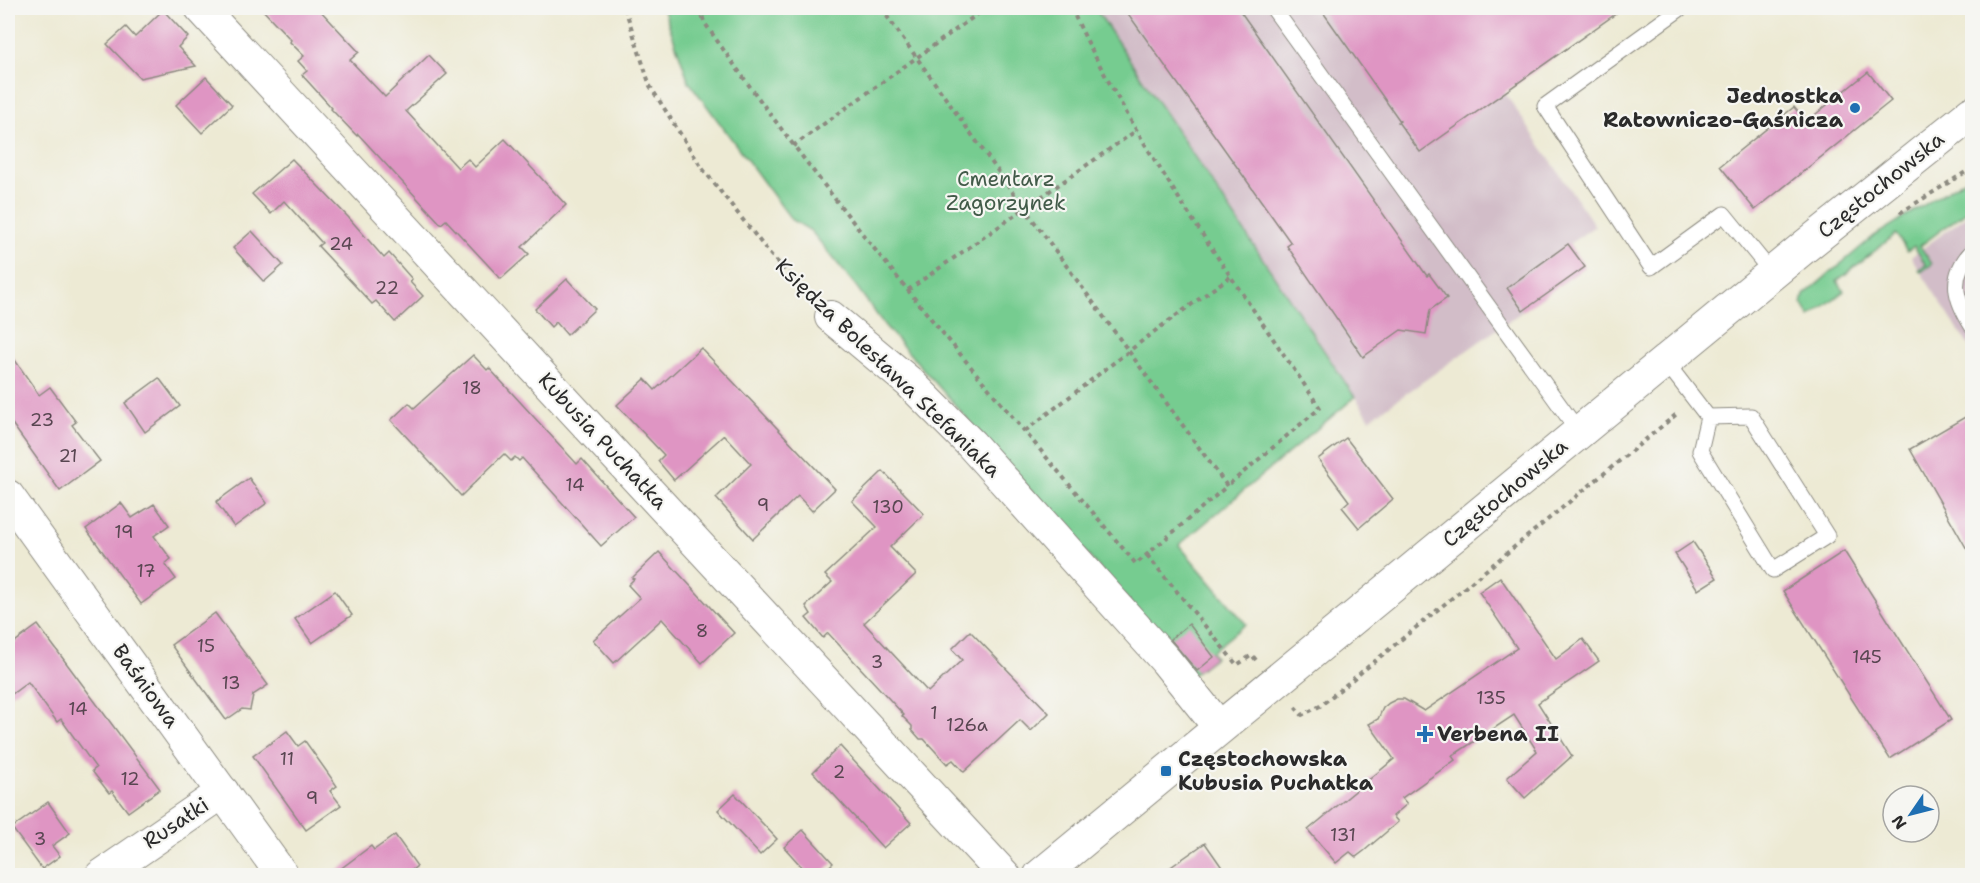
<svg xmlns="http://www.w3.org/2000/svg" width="1980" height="883" viewBox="0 0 1980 883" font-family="'Shantell Sans',sans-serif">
	<rect width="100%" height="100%" fill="#f6f6f2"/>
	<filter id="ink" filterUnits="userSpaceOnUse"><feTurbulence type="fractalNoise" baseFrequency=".0167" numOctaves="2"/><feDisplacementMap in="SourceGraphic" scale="12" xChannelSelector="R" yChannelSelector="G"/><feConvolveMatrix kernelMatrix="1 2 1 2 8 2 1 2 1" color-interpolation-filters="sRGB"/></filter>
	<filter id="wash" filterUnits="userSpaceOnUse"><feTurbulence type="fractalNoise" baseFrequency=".008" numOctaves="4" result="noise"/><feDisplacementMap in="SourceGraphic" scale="24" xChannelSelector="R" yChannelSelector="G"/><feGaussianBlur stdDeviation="1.35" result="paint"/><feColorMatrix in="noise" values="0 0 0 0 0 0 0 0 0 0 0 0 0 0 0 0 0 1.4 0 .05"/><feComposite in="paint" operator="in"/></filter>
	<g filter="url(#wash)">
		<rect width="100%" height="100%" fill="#edead4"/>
		<g fill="#d2bdc8">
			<path d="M1095 8H1561L1484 62 1595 226 1569 244 1585 267 1370 419Z"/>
			<path d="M1972 212V351L1911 257Z"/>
		</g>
		<g fill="#76cc90" stroke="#507c5e" stroke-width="1.5">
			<path d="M663 8H1095L1355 397 1179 545 1246 624 1211 652 1215 657 1193 674 885 326 856 286 811 231 791 219 689 82Z"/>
			<path d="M1972 175V207L1920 246 1932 264 1921 272 1919 269 1926 265 1914 246 1907 251 1896 234 1837 281 1844 291 1810 317 1802 303 1804 295 1874 236Z"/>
		</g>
		<g id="blocks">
			<g fill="#df95c3">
				<path d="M261 8H318L359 52 350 60 385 97 429 55 447 74 406 111 458 168 468 159 475 167 505 139 566 205 522 247 529 254 501 279 446 220 441 224 358 134 357 136 331 109 332 108 302 75 307 71 298 61 304 56 290 42 291 40Z"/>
				<path d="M1124 8H1238L1427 276 1429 274 1447 298 1430 310 1426 334 1401 330 1363 357 1287 246 1291 243Z"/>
				<path d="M1320 8H1624L1420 152 1398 122 1400 121Z"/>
				<path d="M163 10 188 37 178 47 196 66 140 78 107 44 126 27 135 37Z"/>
				<path d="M1868 72 1891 101 1755 210 1720 166 1794 107 1806 122Z"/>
				<path d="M206 77 232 105 202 133 176 105Z"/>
				<path d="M292 159 349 218 384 258 389 253 412 279 410 282 423 296 395 322 376 301 372 304 318 246 322 243 284 201 271 214 252 194Z"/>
				<path d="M252 231 283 265 264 282 233 248Z"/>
				<path d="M1568 244 1585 267 1523 311 1507 288Z"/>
				<path d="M567 279 595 309 567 335 556 322 551 327 535 309Z"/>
				<path d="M701 348 835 489 812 511 798 496 753 539 716 498 751 464 724 435 674 480 658 461 664 455 617 405 645 379 655 390Z"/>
				<path d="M8 350 39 395 50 387 76 422 72 425 100 461 60 491 8 418Z"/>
				<path d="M473 355 487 370 489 368 577 464 582 459 634 517 601 546 522 458 519 461 515 457 511 461 504 454 461 496 391 420 409 403 414 408Z"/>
				<path d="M159 378 180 406 145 432 125 403Z"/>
				<path d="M1972 413V558L1910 449Z"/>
				<path d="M1346 438 1393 499 1359 528 1342 507 1349 501 1318 459Z"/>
				<path d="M883 471 924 514 890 547 916 574 864 623 928 692 962 660 952 649 970 631 1049 713 1031 731 1020 720 964 772 953 760 947 764 924 739H920L912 730V726L902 716 904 715 828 633 823 638 806 618 811 614 806 606 832 582 825 575 877 527 852 501Z"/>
				<path d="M249 478 267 503 234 527 216 502Z"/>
				<path d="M121 503 132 518 154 504 169 525 154 536 171 559 165 564 176 579 141 604 86 529Z"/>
				<path d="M1693 542 1717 578 1698 590 1675 554Z"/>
				<path d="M1844 551 1951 720 1890 759 1783 591Z"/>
				<path d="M659 552 734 633 702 663 662 619 614 663 593 640 640 598 628 585 634 579 632 578Z"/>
				<path d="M1500 577 1556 659 1583 639 1599 661 1538 703 1572 756 1525 798 1507 778 1537 751 1514 715 1452 756 1455 760 1402 798 1407 804 1393 816 1398 822 1364 851 1356 857 1350 852 1336 863 1308 830 1394 759 1369 724 1378 719 1383 708 1389 703 1397 699H1404L1424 711 1517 648 1479 592Z"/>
				<path d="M335 591 352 615 312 643 295 619Z"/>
				<path d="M215 613 268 685 253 695 250 710 242 709 226 720 171 645Z"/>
				<path d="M1189 624 1214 657 1197 671 1170 639Z"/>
				<path d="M38 625 160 789 128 812 112 791 109 793 92 771 96 768 61 719 57 722 28 682 8 697V647Z"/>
				<path d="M287 731 298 746 305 741 337 786 330 791 341 805 306 830 253 756Z"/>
				<path d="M840 746 911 823 883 848 813 772Z"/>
				<path d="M735 794 777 839 760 855 718 810Z"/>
				<path d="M48 802 70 833 52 846 60 856 42 869 12 828Z"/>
				<path d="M803 830 833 863 819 876H810L784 847Z"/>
				<path d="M395 835 417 866 404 876H331L371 846 374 850Z"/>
				<path d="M1205 843 1228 876H1158Z"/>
			</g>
		</g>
	</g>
	<g filter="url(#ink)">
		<use href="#blocks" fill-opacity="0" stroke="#8c8a80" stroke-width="1.5"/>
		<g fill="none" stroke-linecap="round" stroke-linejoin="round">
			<defs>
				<g id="lane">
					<path d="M1273 8 1579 432"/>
					<path d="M1681 8 1545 106 1651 267 1724 214 1772 273"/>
					<path d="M1972 251C1948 277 1955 299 1972 326"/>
					<path d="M1665 361 1708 417 1700 451 1773 570 1827 536 1751 416 1708 417"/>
				</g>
				<g id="street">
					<path d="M201 8 1005 876"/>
					<path d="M831 317 909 382 971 444 1166 661 1219 727"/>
					<path d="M8 496 283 876"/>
					<path d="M101 876 223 792"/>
				</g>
				<path id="secondary" d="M1040 876 1803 248 1972 113"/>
			</defs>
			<use href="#lane" stroke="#8c8a80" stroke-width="17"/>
			<use href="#street" stroke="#8c8a80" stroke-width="34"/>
			<use href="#secondary" stroke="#8c8a80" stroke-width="35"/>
			<g stroke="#8c8a80" stroke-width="4" stroke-dasharray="4.5 4.5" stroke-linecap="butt">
				<path d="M625 8 650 86 702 168 770 254 811 297"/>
				<path d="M700 8 704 22C836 212 988 387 1136 564L1227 486 1025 209 881 8"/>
				<path d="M1071 8C1138 150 1233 278 1320 408L1227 486"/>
				<path d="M793 146 986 8"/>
				<path d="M1900 213 1972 168"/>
				<path d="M908 290 1137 130"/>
				<path d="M1025 431 1159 328 1231 276"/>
				<path d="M1147 555 1237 665 1252 655 1256 660"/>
				<path d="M1295 707 1302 715 1320 706 1678 413"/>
			</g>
			<use href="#lane" stroke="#fff" stroke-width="15"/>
			<use href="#street" stroke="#fff" stroke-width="32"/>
			<use href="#secondary" stroke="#fff" stroke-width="33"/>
		</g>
	</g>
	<g fill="#1f6fb2" stroke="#f6f6f2" stroke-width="2">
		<circle cx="1855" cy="108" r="6"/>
		<path d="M1422 725h6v6h6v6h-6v6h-6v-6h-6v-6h6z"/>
		<rect x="1160" y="765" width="12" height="12" rx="3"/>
	</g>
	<g text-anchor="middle" stroke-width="4.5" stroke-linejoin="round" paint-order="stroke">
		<g font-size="18" fill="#584651">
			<text x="341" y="250">24</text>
			<text x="387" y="294">22</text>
			<text x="472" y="394">18</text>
			<text x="42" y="426">23</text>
			<text x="68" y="462">21</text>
			<text x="575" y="491">14</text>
			<text x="763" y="511">9</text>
			<text x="888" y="513">130</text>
			<text x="124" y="538">19</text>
			<text x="146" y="577">17</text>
			<text x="702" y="637">8</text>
			<text x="206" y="652">15</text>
			<text x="1867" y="663">145</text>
			<text x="877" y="668">3</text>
			<text x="231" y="689">13</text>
			<text x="1491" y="704">135</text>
			<text x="78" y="715">14</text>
			<text x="934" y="719">1</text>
			<text x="967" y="731">126a</text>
			<text x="287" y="765">11</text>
			<text x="839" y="778">2</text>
			<text x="130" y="785">12</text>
			<text x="312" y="804">9</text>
			<text x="1343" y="841">131</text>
			<text x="40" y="845">3</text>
		</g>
		<g font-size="21" font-weight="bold" fill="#2b2b2b" stroke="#f6f6f2" text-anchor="start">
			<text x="1843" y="103" text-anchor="end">Jednostka<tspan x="1843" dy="24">Ratowniczo-Gaśnicza</tspan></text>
			<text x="1437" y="741">Verbena II</text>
			<text x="1178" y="766">Częstochowska<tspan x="1178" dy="24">Kubusia Puchatka</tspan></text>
		</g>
		<g font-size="21" fill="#425b49" stroke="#f6f6f2">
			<text x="1006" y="186">Cmentarz<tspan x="1006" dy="24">Zagorzynek</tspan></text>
		</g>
		<g font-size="21" fill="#2b2b2b" stroke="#f6f6f2">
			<text transform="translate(1881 185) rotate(-39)" y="7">Częstochowska</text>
			<text transform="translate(888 368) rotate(44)" y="7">Księdza Bolesława Stefaniaka</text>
			<text transform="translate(603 441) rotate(47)" y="7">Kubusia Puchatka</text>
			<text transform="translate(1505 493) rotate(-40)" y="7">Częstochowska</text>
			<text transform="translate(146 686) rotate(54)" y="7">Baśniowa</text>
			<text transform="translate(176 823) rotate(-34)" y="7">Rusałki</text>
		</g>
	</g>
	<rect width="1980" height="883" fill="none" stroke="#f6f6f2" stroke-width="30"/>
	<g transform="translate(1911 814) rotate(235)"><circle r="28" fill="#f6f6f2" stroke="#a5a5a2" stroke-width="1.5"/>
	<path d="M0-4.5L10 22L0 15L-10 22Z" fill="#1f6fb2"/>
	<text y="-9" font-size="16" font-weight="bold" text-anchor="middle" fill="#2b2b2b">N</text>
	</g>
</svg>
